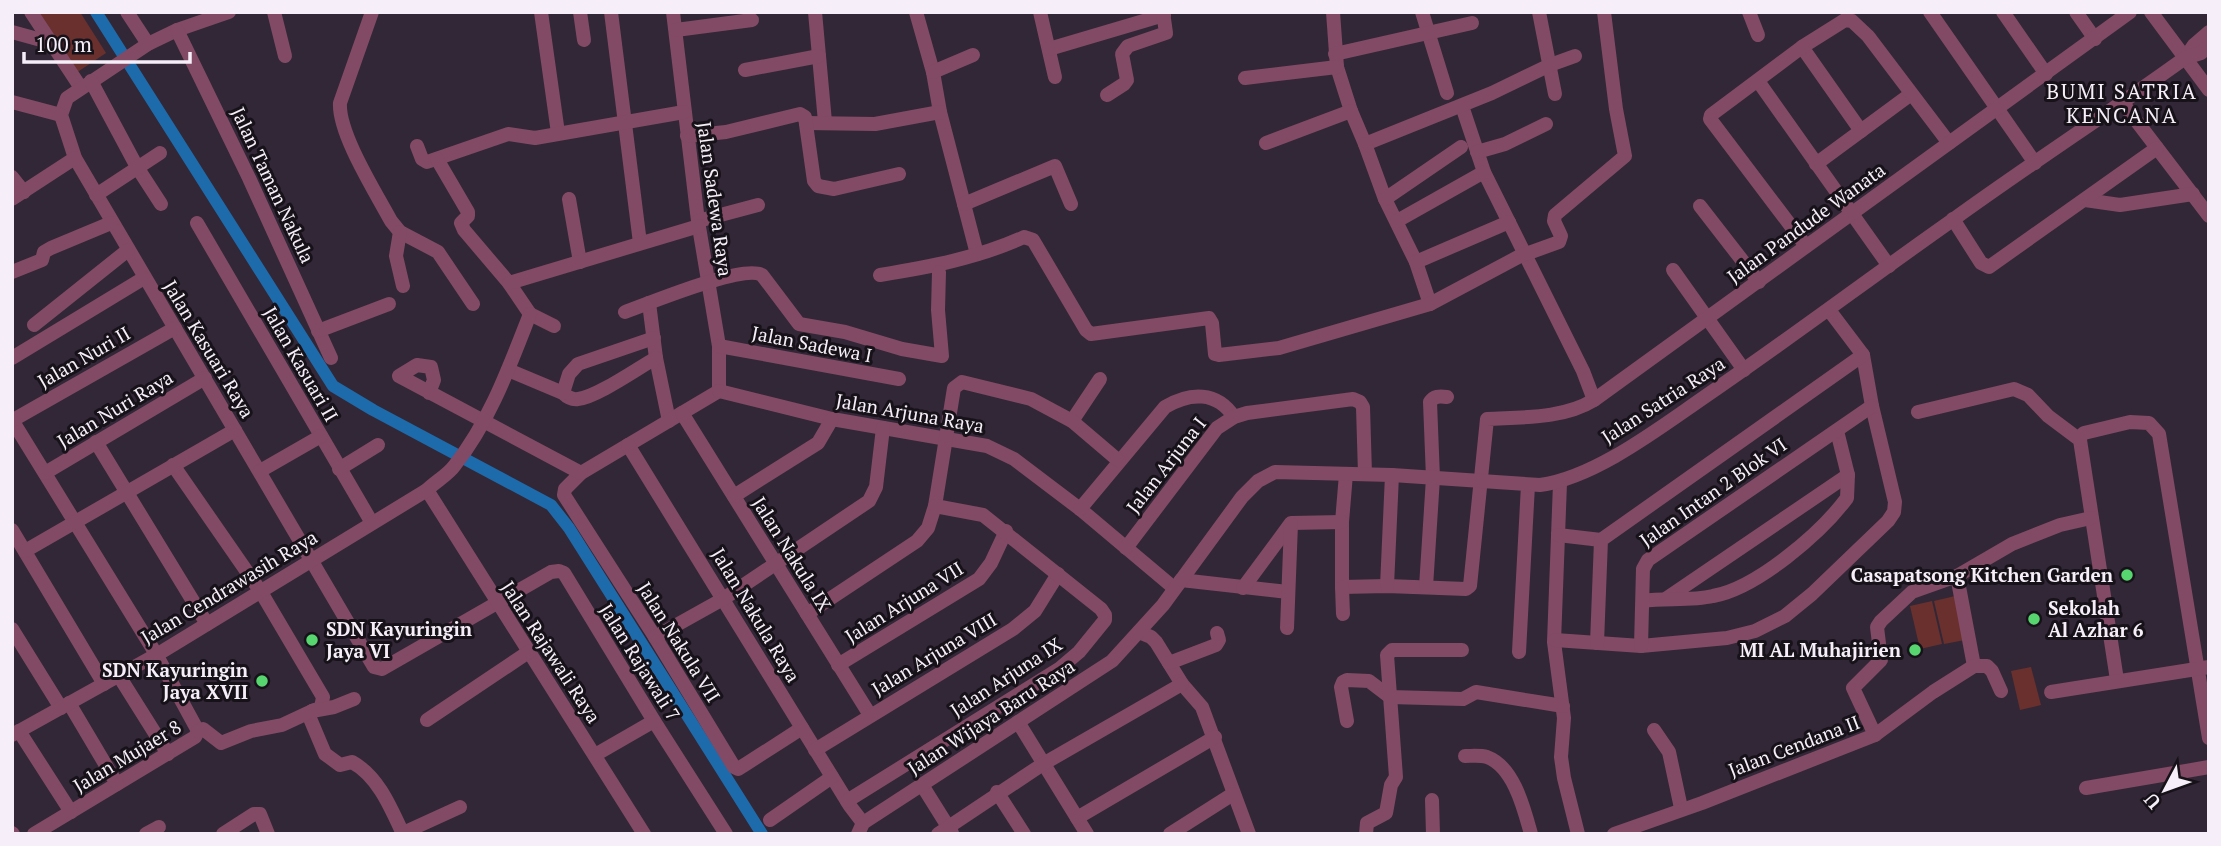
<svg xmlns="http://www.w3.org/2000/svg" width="2221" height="846" viewBox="0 0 2221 846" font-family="'PT Serif',serif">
	<rect width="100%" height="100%" fill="#322736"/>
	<g fill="#69302e">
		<path d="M36 12H80L106 53 76 73Z"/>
		<path d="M1955 596 1965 640 1944 644 1934 601Z"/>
		<path d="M1932 601 1942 644 1920 649 1910 606Z"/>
		<path d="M2031 667 2041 705 2020 710 2011 671Z"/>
	</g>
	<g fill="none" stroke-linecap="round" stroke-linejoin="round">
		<path stroke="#1e6bac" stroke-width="12" d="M96 12 333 386 373 410 551 505 569 528 762 834"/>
		<g stroke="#824a65" stroke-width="14">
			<path d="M31 12 81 88"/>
			<path d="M127 12 148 44"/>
			<path d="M229 12 177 30 148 44 67 98 61 115 75 158 374 667 382 669 551 572 559 571 564 573 654 721 726 834"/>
			<path d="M274 12 285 56"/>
			<path d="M372 12 340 103C338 133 376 193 391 221L400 232 438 252 473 304"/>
			<path d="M541 12 558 133"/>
			<path d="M580 12 584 40"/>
			<path d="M611 12 640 243"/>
			<path d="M673 12 698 221 719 346V391"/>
			<path d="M815 12 825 122"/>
			<path d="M916 12 933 72 940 112 977 254"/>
			<path d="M1040 12 1055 77"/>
			<path d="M1333 12 1337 67 1351 111"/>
			<path d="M1422 12 1447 93"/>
			<path d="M1539 12 1555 94"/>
			<path d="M1749 12 1758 35"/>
			<path d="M1930 12 2035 163"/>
			<path d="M2003 12 2046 74"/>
			<path d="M2076 12 2095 39"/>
			<path d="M2151 12 2209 90"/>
			<path d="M177 30 249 178 331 358"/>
			<path d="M676 30 752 20"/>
			<path d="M12 32 52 43"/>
			<path d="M1802 47 1861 131"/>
			<path d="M1049 49 1164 15"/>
			<path d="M1335 54 1472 23"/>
			<path d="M2185 58 2194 45 2209 32"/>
			<path d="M745 70 819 56"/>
			<path d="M933 72 973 55"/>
			<path d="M1245 78 1337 67"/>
			<path d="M91 81 137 167 161 204"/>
			<path d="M1758 81 1889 266"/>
			<path d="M1107 95 1124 84 1127 80 1122 54 1128 46 1166 33 1163 12"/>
			<path d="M12 102 61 115"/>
			<path d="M2122 102 2209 216"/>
			<path d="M1462 106 1484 172 1583 371 1594 400"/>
			<path d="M806 123 875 124 940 112"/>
			<path d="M687 136 726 132 800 114 805 117 814 181 818 186 834 189 899 174"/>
			<path d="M1266 143 1351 111 1365 144 1492 93 1550 65 1575 56"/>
			<path d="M1365 144 1385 199 1416 262 1430 304"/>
			<path d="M417 146 422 159 427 162 508 134 535 138 684 112"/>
			<path d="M1477 152 1505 144 1546 124"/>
			<path d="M437 159 468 212V216L461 223 464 230 509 283 530 314"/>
			<path d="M1816 164 1911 94"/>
			<path d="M12 177 24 192"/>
			<path d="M96 195 160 153"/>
			<path d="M12 199 75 158"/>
			<path d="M569 199 580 262"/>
			<path d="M1385 199 1461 147"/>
			<path d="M2085 200 2120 205 2193 194"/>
			<path d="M964 204 1055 166 1071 204"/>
			<path d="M1700 206 1759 282"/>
			<path d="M1953 219 1981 263 1989 267 2157 148"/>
			<path d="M698 221 758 205"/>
			<path d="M1397 221 1484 172"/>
			<path d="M197 223 372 523"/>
			<path d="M400 232 396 256 403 286"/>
			<path d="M1806 246 1710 119 1711 115 1802 47 1845 20 1852 21 1868 36 1949 143"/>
			<path d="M1416 262 1509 222"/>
			<path d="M1673 270 1744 370"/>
			<path d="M12 272 42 260 44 252 51 248 111 223"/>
			<path d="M880 275C929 267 978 258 1024 237L1033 240 1086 330 1091 334 1209 318 1212 323 1215 354 1219 355 1279 348 1430 304 1520 256 1559 242 1561 236 1554 221 1555 215 1625 156 1616 109 1604 12"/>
			<path d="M509 283 699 226"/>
			<path d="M649 303 656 358 669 421"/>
			<path d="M625 312C650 303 743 264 762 275L799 324 845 332 902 349 942 356 938 310 939 272"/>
			<path d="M530 314 554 326"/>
			<path d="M34 325 128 250"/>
			<path d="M318 331 389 304"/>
			<path d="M719 346 899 379"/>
			<path d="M12 358 144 278"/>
			<path d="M508 370 563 393C567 397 571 400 578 399 597 397 638 368 656 358"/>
			<path d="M719 391 581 473 565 489 564 495 655 637 734 767 738 769 746 764 802 728"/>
			<path d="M719 391 832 419 987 446 1014 459 1080 509 1174 588"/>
			<path d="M429 393 434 380 431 367 417 365 399 376 581 473"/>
			<path d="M563 393 569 374 578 364 654 338"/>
			<path d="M1918 412 2014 389 2028 395 2048 416 2080 440 2117 680"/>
			<path d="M682 413 870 715"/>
			<path d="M12 420 156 654 198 731 195 737 34 834"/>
			<path d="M13 420 175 328"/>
			<path d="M1072 421 1100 379"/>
			<path d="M2080 440V437L2084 433 2130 422 2149 423 2159 434 2209 738"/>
			<path d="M96 442 207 624"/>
			<path d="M628 445 850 806 863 823"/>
			<path d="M173 465 261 592 323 697 321 708 312 711 309 716 325 754 340 765 352 762C378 776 391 808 403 834"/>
			<path d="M339 469 378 445"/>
			<path d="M260 471 321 436"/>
			<path d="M45 473 205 378"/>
			<path d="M1346 474 1342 522V587L1387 586 1466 589 1470 586 1487 419C1522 417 1563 419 1594 400L2130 12"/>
			<path d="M1560 483 1554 642 1564 718 1561 757 1564 778 1578 834"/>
			<path d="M427 490 644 834"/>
			<path d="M734 496 818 443 832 419"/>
			<path d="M1080 509 1165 407C1190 392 1217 391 1234 417"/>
			<path d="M12 530 104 684"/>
			<path d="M1558 535 1601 540"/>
			<path d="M1126 548 1217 428 1234 417 1247 413 1353 399 1360 402 1363 407 1365 474"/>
			<path d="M25 551 235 430"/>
			<path d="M1181 580 1288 592"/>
			<path d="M1387 586 1392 475"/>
			<path d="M1342 587 1343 614"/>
			<path d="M1426 587 1433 478 1430 402C1434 396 1439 396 1447 397"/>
			<path d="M1243 588 1291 523 1342 522"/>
			<path d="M1667 598 1848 475"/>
			<path d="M1643 601C1666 598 1691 601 1713 596 1757 588 1821 533 1847 498L1848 475 1837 431"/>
			<path d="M807 614 917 541 928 528 935 506 954 388 962 382 1031 399 1072 421 1119 461"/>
			<path d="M1287 628 1291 524"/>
			<path d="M12 629 61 708"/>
			<path d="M1139 632 1151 637 1156 642 1182 684 1202 707 1249 834"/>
			<path d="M655 637 723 599 869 501 876 487 883 428"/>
			<path d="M1555 640 1641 646 1727 638 1755 631 1785 616 1812 594 1888 521 1894 512 1895 502 1872 406 1863 355 1829 310"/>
			<path d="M1597 643 1601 540 1863 355"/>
			<path d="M1641 646 1643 569 1648 560 1872 406"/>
			<path d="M1519 652 1528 485"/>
			<path d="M1169 663 1216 645 1219 640 1217 633"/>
			<path d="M838 665 979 579 991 563 1006 531"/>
			<path d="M1974 666 1957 576 2012 544 2060 525 2091 518"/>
			<path d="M119 676 168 754"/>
			<path d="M2051 692 2209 667"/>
			<path d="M69 703 117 784"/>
			<path d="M427 720 530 651"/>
			<path d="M1347 721 1341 687 1343 682 1347 680 1369 681 1390 697 1463 699 1476 692 1563 706"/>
			<path d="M1018 722 1087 834"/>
			<path d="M1654 730 1669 752 1681 808"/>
			<path d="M19 731 71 812"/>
			<path d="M198 731 203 729 221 743 251 731 282 725 312 711 334 707 354 699"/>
			<path d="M12 735 163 651 427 490C436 481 448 475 455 465 490 421 510 365 530 314"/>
			<path d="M1875 735 1853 688 1881 660 1877 627 1881 621 1912 592 1957 576"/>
			<path d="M815 750 1013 629 1035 611 1058 574"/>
			<path d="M595 755 654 721"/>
			<path d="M1465 756C1472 756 1480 755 1487 757 1514 767 1524 809 1531 834"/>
			<path d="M922 785 952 833"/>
			<path d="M2086 788 2209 767"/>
			<path d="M997 792 1024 834"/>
			<path d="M1432 800 1433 834"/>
			<path d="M847 801 1059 669 1079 652 1105 620V615L1101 609 983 515 935 506"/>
			<path d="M1077 818 1215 737"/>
			<path d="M770 820 832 777"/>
			<path d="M12 833 13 834"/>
			<path d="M403 833 460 807"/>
			<path d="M146 834 159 827"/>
			<path d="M223 834 254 814H260L268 834"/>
			<path d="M858 834 863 823 1112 661 1163 605 1242 497 1258 481 1275 472 1392 475 1540 485C1594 478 1658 429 1703 398 1788 340 1870 278 1954 219 2030 164 2109 113 2185 58L2201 53 2209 46"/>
			<path d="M938 834 1043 764 1182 684"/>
			<path d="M1170 834 1233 794"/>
			<path d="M1366 834 1367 823 1386 813 1391 785 1396 777 1387 655 1392 650H1462"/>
			<path d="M1614 834 1702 803 1875 735 1933 692 1974 666H1987L1992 671 2001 691"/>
		</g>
	</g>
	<g fill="#57d670" stroke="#171219" stroke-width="2.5">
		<circle cx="2127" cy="575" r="7"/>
		<circle cx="2034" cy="619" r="7"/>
		<circle cx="312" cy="640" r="7"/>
		<circle cx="1915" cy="650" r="7"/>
		<circle cx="262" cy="681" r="7"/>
	</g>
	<g text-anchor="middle" stroke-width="6" stroke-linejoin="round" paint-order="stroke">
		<g font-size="19" fill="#f6eff9" stroke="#171219">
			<text transform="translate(273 185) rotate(65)" y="7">Jalan Taman Nakula</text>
			<text transform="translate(715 199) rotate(82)" y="7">Jalan Sadewa Raya</text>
			<text transform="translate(1806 223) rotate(-36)" y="7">Jalan Pandude Wanata</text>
			<text transform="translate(812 344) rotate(11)" y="7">Jalan Sadewa I</text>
			<text transform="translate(209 349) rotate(59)" y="7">Jalan Kasuari Raya</text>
			<text transform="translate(84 357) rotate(-30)" y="7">Jalan Nuri II</text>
			<text transform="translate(301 364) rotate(60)" y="7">Jalan Kasuari II</text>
			<text transform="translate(1663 400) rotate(-33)" y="7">Jalan Satria Raya</text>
			<text transform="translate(115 409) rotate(-31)" y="7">Jalan Nuri Raya</text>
			<text transform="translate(910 413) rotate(10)" y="7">Jalan Arjuna Raya</text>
			<text transform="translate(1166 465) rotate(-52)" y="7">Jalan Arjuna I</text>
			<text transform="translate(1713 492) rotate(-35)" y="7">Jalan Intan 2 Blok VI</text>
			<text transform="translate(792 554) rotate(58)" y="7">Jalan Nakula IX</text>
			<text transform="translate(229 587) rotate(-31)" y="7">Jalan Cendrawasih Raya</text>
			<text transform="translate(904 602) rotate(-32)" y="7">Jalan Arjuna VII</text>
			<text transform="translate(756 615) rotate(59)" y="7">Jalan Nakula Raya</text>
			<text transform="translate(679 642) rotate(58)" y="7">Jalan Nakula VII</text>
			<text transform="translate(551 652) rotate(57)" y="7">Jalan Rajawali Raya</text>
			<text transform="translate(934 654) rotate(-31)" y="7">Jalan Arjuna VIII</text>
			<text transform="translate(640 662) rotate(58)" y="7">Jalan Rajawali 7</text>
			<text transform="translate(1006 677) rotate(-33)" y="7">Jalan Arjuna IX</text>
			<text transform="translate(991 717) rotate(-33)" y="7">Jalan Wijaya Baru Raya</text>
			<text transform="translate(1794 746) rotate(-21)" y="7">Jalan Cendana II</text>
			<text transform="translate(127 756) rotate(-31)" y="7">Jalan Mujaer 8</text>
		</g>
		<g font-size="19" font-weight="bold" fill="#f6eff9" stroke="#171219" text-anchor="end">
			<text x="2113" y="582">Casapatsong Kitchen Garden</text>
			<text x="2048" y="615" text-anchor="start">Sekolah<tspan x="2048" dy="22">Al Azhar 6</tspan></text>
			<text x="326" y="636" text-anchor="start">SDN Kayuringin<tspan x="326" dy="22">Jaya VI</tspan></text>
			<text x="1901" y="657">MI AL Muhajirien</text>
			<text x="248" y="677">SDN Kayuringin<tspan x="248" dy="22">Jaya XVII</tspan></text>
		</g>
		<g font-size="21" letter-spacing="2" fill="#f6eff9" stroke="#171219">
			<text x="2122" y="99">BUMI SATRIA<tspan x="2122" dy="24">KENCANA</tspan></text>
		</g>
	</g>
	<rect width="2221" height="846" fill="none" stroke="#f6eff9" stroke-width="28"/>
	<g transform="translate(2165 790) rotate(229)" stroke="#171219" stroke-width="5" paint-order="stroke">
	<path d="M0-5L12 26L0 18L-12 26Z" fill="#f6eff9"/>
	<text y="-10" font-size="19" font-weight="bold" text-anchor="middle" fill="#f6eff9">U</text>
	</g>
	<path d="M24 52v10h166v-10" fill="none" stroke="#f6eff9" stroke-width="3.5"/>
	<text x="35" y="52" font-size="21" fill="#f6eff9" stroke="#171219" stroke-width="5" paint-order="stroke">100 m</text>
</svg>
